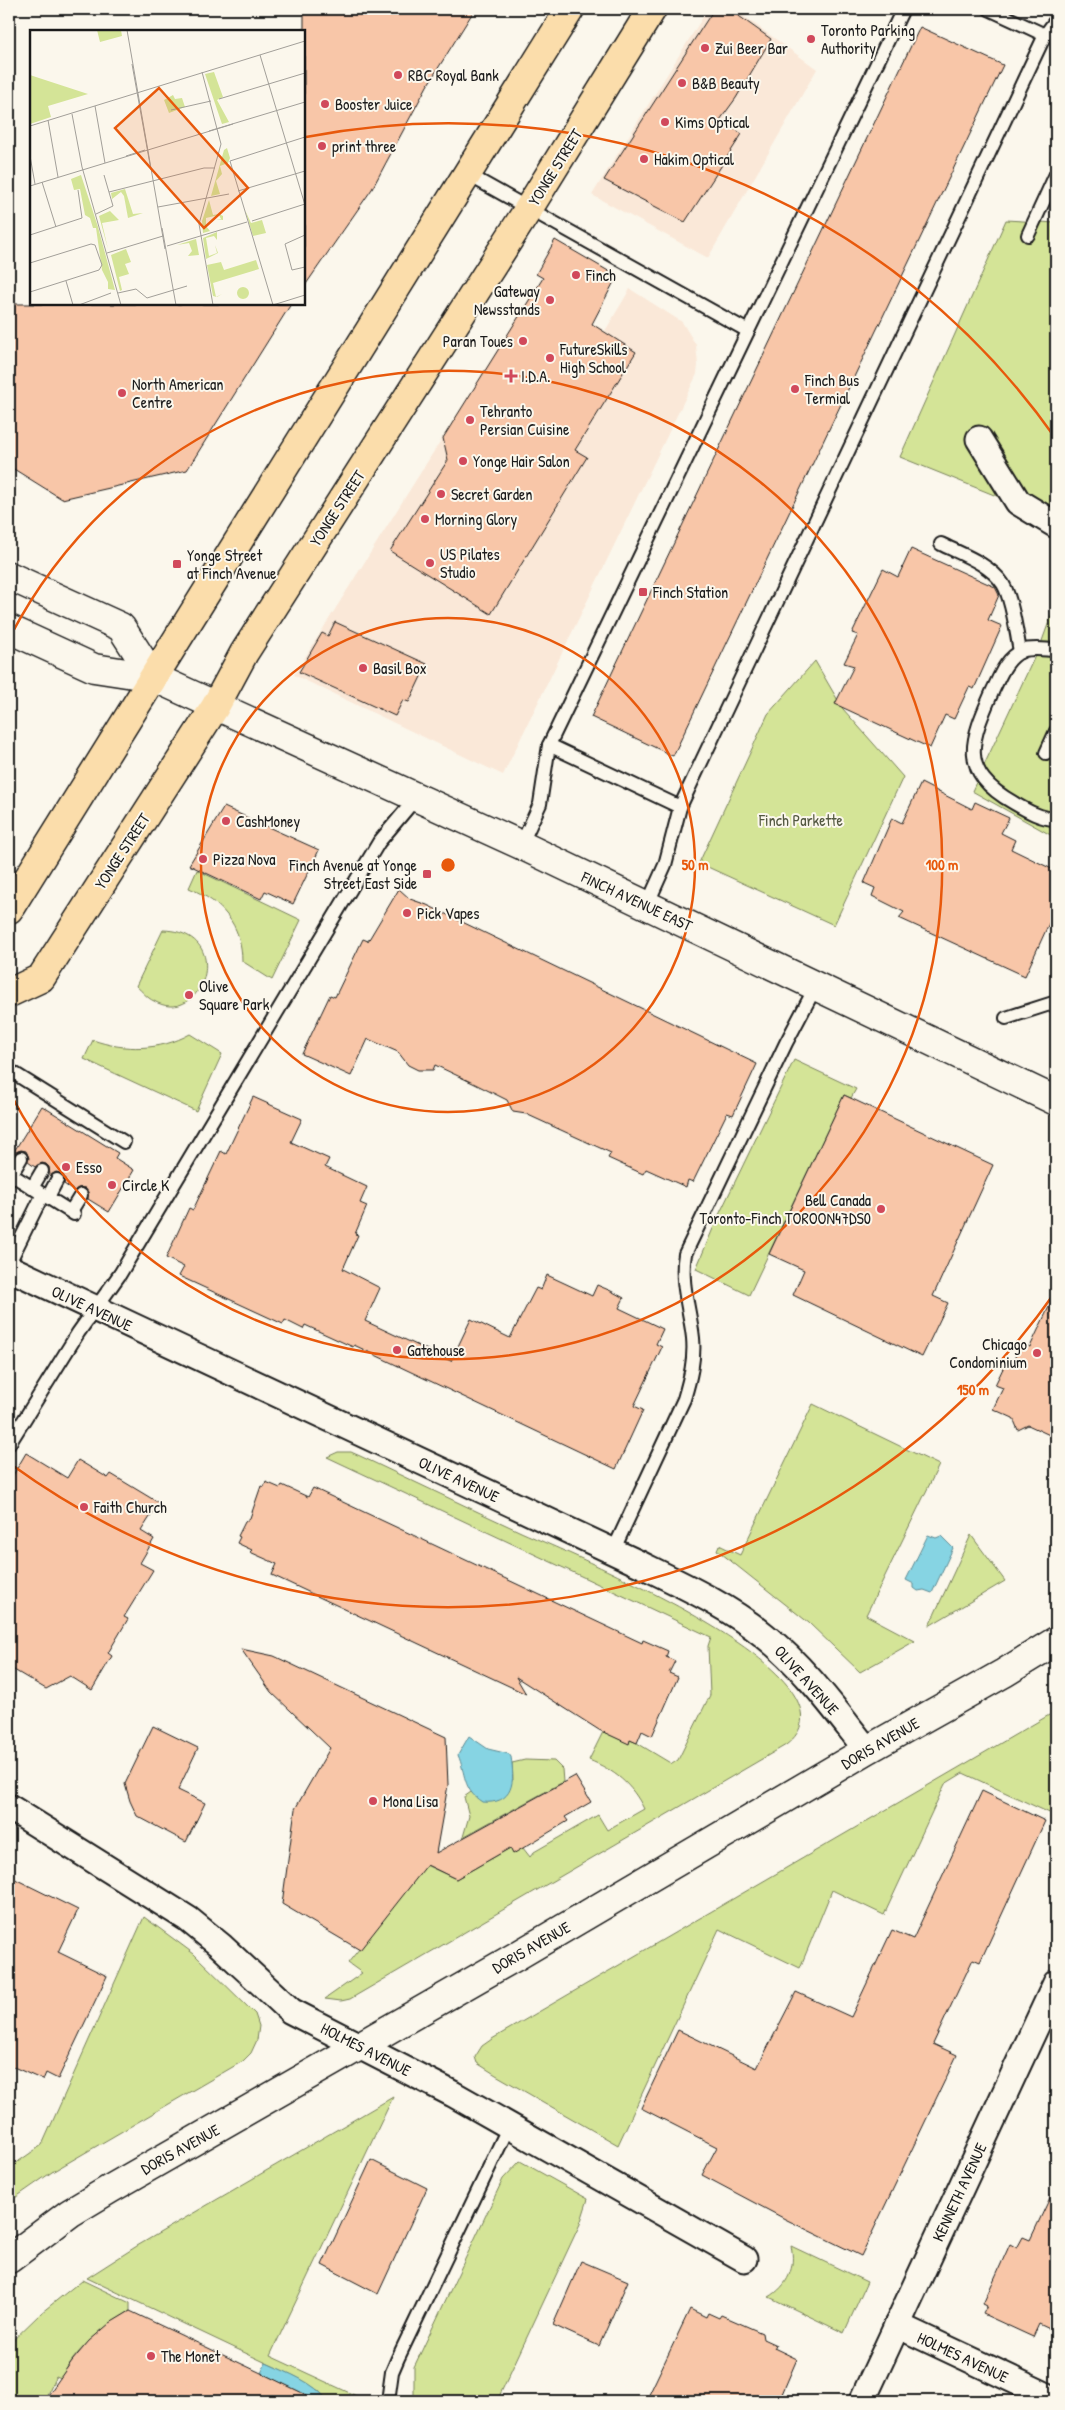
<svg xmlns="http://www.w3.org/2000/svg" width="1065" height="2410" viewBox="0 0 1065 2410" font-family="'Patrick Hand',sans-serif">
	<rect width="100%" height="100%" fill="#fbf7ec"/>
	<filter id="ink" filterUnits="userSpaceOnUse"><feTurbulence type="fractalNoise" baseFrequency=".02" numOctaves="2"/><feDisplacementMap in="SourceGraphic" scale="10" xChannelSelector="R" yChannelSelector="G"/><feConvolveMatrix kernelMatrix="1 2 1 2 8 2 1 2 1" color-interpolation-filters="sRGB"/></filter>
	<g filter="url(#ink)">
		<g fill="#fae8d8">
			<path d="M708 9H734L817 69 708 258 592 195Z"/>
			<path d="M536 288 605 331 630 289 682 322 696 345 698 365 697 374 503 775 294 675Z"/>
		</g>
		<g fill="#d4e497" stroke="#78805a">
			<path d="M1006 220 1056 223V520L900 457Z"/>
			<path d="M1056 602V838L972 791 1042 641Z"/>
			<path d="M815 661 843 709 903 777 834 925 699 863 768 714Z"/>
			<path d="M197 870 301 920 272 980 242 961C242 925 222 902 189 888Z"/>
			<path d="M163 930C237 932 202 1029 154 1001 147 998 142 991 136 986Z"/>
			<path d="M190 1034 222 1054 196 1111 84 1059 93 1040C124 1051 160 1051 190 1034Z"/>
			<path d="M794 1060 856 1089 851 1098 844 1095 749 1295 696 1269 717 1219Z"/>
			<path d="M813 1404 939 1465 866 1615 915 1641 860 1672 809 1623 717 1550 719 1545 740 1555Z"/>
			<path d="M338 1452H351L360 1456C413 1481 467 1507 521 1532 563 1551 874 1677 786 1745L350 1999 341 2001 325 1999 362 1973 348 1963 426 1865 456 1879 510 1848 513 1853 523 1848 530 1857 534 1852 598 1815 607 1830 644 1809C632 1784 614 1770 589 1760L603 1732 629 1743 630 1740 637 1743 672 1764 678 1760 710 1695 708 1646 711 1637 327 1457Z"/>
			<path d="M971 1535 1005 1581 929 1626Z"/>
			<path d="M1056 1711V1816L963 1773 945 1784 884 1915 832 1890 800 1968 719 1929 618 2145 496 2075 477 2063 475 2057 482 2046 492 2039Z"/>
			<path d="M525 1760 554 1761 562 1769 563 1782 463 1837 469 1816 464 1797 471 1792 513 1780 512 1763Z"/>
			<path d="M144 1917 194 1954 255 2014 259 2026 257 2040 251 2053 243 2061 52 2172 9 2202V2168L42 2145Z"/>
			<path d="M393 2097 270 2356 367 2401H328L319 2391 296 2377 87 2278 137 2246Z"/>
			<path d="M520 2161 588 2199 580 2224 497 2401H414V2367L503 2179Z"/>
			<path d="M791 2246 867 2282 844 2333 769 2297C788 2286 796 2267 791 2246Z"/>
			<path d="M82 2280 130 2303V2311C102 2328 76 2349 61 2378L56 2376 44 2401H9V2344L41 2313Z"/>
		</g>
		<g fill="#86d4e3" stroke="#5c8a93">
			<path d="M928 1535 936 1538 941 1536 953 1548 932 1593 924 1590 918 1591 914 1588V1584L906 1580Z"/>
			<path d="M469 1736 488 1749 509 1754 511 1757C515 1781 514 1805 482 1802 462 1789 466 1773 458 1755Z"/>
			<path d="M266 2363C288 2373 314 2382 328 2401H311L300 2392 261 2373Z"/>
		</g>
		<g fill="#f8c6a8" stroke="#1c1c1c">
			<path d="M304 9H475L427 86 372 189 304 287Z"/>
			<path d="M714 9H729L771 39 736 98 720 120 742 134 685 222 604 180Z"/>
			<path d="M920 27 1003 65 673 756 591 717Z"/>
			<path d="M555 240 617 276 592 324 636 352 575 450 587 457 491 614 390 551 448 460 443 438 543 278 536 274Z"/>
			<path d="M9 304H291L187 470 62 499 9 466Z"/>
			<path d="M911 549 995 587 999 595 988 620 1002 626 974 689 969 687 954 719 945 715 930 748 835 704 854 666 844 663 858 635 852 633 883 569 898 577Z"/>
			<path d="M335 622 427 664 409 702 403 700 395 716 299 672 322 633 328 636Z"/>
			<path d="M921 783 972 809 975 802 1009 818 1001 833 1015 840 1011 849 1056 871V908L1025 976 899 918 904 912 872 896 875 888 864 883 892 818 902 823Z"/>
			<path d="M224 807 319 850 293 904 265 891 261 899 189 865Z"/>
			<path d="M399 889 410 899 427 905 757 1064 733 1115 727 1113 693 1182 688 1180 686 1187 646 1169 643 1174 608 1158 611 1153 526 1114 513 1112 507 1100 475 1084 435 1065 433 1070H418L408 1065 398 1052 368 1039 351 1076 302 1054 330 995 335 997 363 939 368 941Z"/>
			<path d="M844 1095 993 1165 933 1296 948 1303 922 1357 793 1295 804 1270 769 1254Z"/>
			<path d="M253 1097 302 1119 291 1142 329 1159 325 1167 367 1187 360 1203 367 1206 355 1234 358 1235 343 1269 380 1288 365 1321 451 1361 471 1319 510 1338 536 1288 541 1290 547 1275 592 1296 597 1285 611 1291 624 1298 619 1308 663 1329 656 1344 662 1347 634 1406 643 1410 616 1469 354 1345 353 1347 305 1325 303 1329 285 1320 283 1324 179 1276 184 1267 166 1258 189 1208 193 1210 221 1151 226 1154Z"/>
			<path d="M42 1106 118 1153 115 1158 134 1170 109 1212 88 1199V1192L85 1188H78L74 1191 64 1184 65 1179 61 1173 56 1172 50 1176 49 1167 46 1164 42 1163 35 1167 28 1162 29 1158 26 1151 21 1150 13 1153Z"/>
			<path d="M1056 1292V1438L1028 1425 1018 1430 1013 1418 993 1409 1003 1388 995 1385 1008 1358 1013 1361 1022 1343 1030 1347Z"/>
			<path d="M26 1453 67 1478 78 1460 108 1478 111 1474 159 1503 141 1531 154 1539 140 1563 153 1570 124 1617 128 1619 108 1653 112 1656 92 1690 70 1676 46 1689 9 1667V1482Z"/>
			<path d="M266 1482 280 1488 282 1485 308 1497 313 1488 642 1643 643 1640 668 1651 666 1657 675 1661 669 1673 678 1677 652 1736 642 1731 637 1743 630 1740 629 1744 599 1730 516 1677 526 1694 272 1575 277 1564 250 1552 252 1550 237 1543 240 1537 238 1536 245 1522 250 1518 261 1486 264 1487Z"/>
			<path d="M241 1649 274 1656 446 1737 448 1785 436 1853 575 1776 591 1802 565 1817 568 1821 513 1854 510 1848 456 1879 427 1865 360 1950 282 1904 295 1809 330 1748 271 1692Z"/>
			<path d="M153 1726 198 1748 178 1790 205 1803 186 1842 137 1816 130 1801 125 1784Z"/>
			<path d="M982 1791 1045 1821 980 1962 973 1959 933 2044 957 2055 861 2256 785 2219 702 2175 717 2147 641 2108 678 2030 757 2068 796 1992 851 2017 892 1930 913 1939Z"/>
			<path d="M9 1876 78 1910 58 1952 107 1976 58 2079 46 2073 43 2080 9 2065Z"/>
			<path d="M371 2160 427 2188 378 2294 322 2265Z"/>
			<path d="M1056 2185V2332L1039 2324 1033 2337 983 2314 987 2306 983 2304 1010 2244 1017 2248 1023 2237 1030 2240Z"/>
			<path d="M581 2261 628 2281 599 2346 553 2325Z"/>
			<path d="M690 2309 706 2317 708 2313 719 2318 721 2315 762 2333 763 2339 776 2345 774 2348 797 2359 779 2401H646Z"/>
			<path d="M130 2311 261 2373 319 2401H44L72 2361 89 2341 110 2323Z"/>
		</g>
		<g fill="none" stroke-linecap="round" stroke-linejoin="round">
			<defs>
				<g id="service">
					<path d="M989 9 1045 35"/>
					<path d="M467 174 748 331"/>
					<path d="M1028 235 1056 174"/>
					<path d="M941 544C961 554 990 564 1003 584 1012 599 1017 634 1020 652"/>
					<path d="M1056 650C1046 650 1032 647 1022 651 1006 658 1000 676 993 690 971 740 957 771 1014 803 1026 810 1041 819 1056 819"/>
					<path d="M549 745 680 807"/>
					<path d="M1046 753 1056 731"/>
					<path d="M521 845 540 804 549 745 903 9"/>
					<path d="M647 905 665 865 680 807 1045 35 1056 20"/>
					<path d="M1006 1018 1056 1002"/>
					<path d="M9 1070 124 1142"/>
					<path d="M9 1173 74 1214"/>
					<path d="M11 1175 21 1158"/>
					<path d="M32 1188 42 1171"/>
					<path d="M48 1197 57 1180"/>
					<path d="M71 1211 81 1195"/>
					<path d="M9 1263 43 1194"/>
					<path d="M9 1444 78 1333 120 1274 379 842 416 798"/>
					<path d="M613 1551 684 1399C690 1379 695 1360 693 1338 690 1310 680 1283 685 1254L786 1043 816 986"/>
					<path d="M388 2401 392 2372 398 2358 509 2126"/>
				</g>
				<g id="minor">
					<path d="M979 439 1018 502 1056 525"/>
					<path d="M9 1268 640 1564C683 1585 728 1606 765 1636 805 1668 835 1710 867 1750"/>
					<path d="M9 1807 188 1919 221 1946 291 2011 453 2094 744 2259"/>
					<path d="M897 2325 1056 2400"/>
					<path d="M862 2401 1056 1983"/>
				</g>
				<path id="tertiary" d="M9 2259 70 2213 110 2189 515 1957 867 1750 1004 1673 1056 1641"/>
				<g id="secondary">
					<path d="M9 576 121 627 153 677"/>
					<path d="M9 629 94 668 153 677 521 845 1056 1101"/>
				</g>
				<g id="primary">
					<path d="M9 909 570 9"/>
					<path d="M9 993 41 978 215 707 244 653 529 208 652 9"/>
				</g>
			</defs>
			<use href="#service" stroke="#1c1c1c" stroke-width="16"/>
			<use href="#minor" stroke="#1c1c1c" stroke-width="29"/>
			<use href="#tertiary" stroke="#1c1c1c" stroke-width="31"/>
			<use href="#secondary" stroke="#1c1c1c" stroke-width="31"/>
			<use href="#primary" stroke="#1c1c1c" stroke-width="31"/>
			<use href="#service" stroke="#fbf7ec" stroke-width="12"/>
			<use href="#minor" stroke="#fbf7ec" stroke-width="25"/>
			<use href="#tertiary" stroke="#fbf7ec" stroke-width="28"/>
			<use href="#secondary" stroke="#fbf7ec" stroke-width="28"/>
			<use href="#primary" stroke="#fbddab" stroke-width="28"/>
		</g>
	</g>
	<g fill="none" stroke="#e8590c" stroke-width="2.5">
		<circle cx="448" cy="865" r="247"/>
		<path d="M10 637A494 494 0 1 1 10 1093"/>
		<path d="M1056 1291A742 742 0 0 1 12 1465M306 137A742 742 0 0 1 1056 439"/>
	</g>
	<g fill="#d1495b" stroke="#fbf7ec" stroke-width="2">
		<circle cx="811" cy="39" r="5"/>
		<circle cx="705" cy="48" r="5"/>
		<circle cx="398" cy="75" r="5"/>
		<circle cx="682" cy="83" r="5"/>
		<circle cx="325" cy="104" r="5"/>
		<circle cx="665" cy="122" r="5"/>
		<circle cx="322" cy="146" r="5"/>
		<circle cx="644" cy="159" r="5"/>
		<circle cx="576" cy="275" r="5"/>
		<circle cx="550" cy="300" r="5"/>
		<circle cx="523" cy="341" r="5"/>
		<circle cx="550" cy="358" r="5"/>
		<path d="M508.5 368.5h5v5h5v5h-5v5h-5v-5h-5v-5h5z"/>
		<circle cx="795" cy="389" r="5"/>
		<circle cx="122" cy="393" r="5"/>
		<circle cx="470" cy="420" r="5"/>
		<circle cx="463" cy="461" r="5"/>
		<circle cx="441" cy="494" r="5"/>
		<circle cx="425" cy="519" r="5"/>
		<circle cx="430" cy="563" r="5"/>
		<rect x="172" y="559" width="10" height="10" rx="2.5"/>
		<rect x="638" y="587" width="10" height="10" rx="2.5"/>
		<circle cx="363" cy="668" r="5"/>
		<circle cx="226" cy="821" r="5"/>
		<circle cx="203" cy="859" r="5"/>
		<rect x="422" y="869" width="10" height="10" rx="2.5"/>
		<circle cx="407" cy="913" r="5"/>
		<circle cx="189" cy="995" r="5"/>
		<circle cx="66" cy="1167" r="5"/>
		<circle cx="112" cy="1185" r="5"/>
		<circle cx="881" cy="1209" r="5"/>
		<circle cx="397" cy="1350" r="5"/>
		<circle cx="1037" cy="1353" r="5"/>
		<circle cx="84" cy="1507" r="5"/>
		<circle cx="373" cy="1801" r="5"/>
		<circle cx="151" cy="2356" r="5"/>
	</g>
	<g text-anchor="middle" stroke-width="4" stroke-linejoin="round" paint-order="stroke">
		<g font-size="16" fill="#1c1c1c" stroke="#fbf7ec" text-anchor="start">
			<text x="821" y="36">Toronto Parking<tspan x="821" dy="18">Authority</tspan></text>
			<text x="715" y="54">Zui Beer Bar</text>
			<text x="408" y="81">RBC Royal Bank</text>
			<text x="692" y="89">B&amp;B Beauty</text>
			<text x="335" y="110">Booster Juice</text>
			<text x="675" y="128">Kims Optical</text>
			<text x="332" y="152">print three</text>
			<text x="654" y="165">Hakim Optical</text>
			<text x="586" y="281">Finch</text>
			<text x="540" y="297" text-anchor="end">Gateway<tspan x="540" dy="18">Newsstands</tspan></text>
			<text x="513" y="347" text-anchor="end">Paran Toues</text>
			<text x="560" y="355">FutureSkills<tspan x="560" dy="18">High School</tspan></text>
			<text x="521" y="382">I.D.A.</text>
			<text x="805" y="386">Finch Bus<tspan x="805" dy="18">Termial</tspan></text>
			<text x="132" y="390">North American<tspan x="132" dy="18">Centre</tspan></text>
			<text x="480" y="417">Tehranto<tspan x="480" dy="18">Persian Cuisine</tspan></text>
			<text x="473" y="467">Yonge Hair Salon</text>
			<text x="451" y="500">Secret Garden</text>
			<text x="435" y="525">Morning Glory</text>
			<text x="440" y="560">US Pilates<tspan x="440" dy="18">Studio</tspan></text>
			<text x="187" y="561">Yonge Street<tspan x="187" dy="18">at Finch Avenue</tspan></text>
			<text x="653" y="598">Finch Station</text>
			<text x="373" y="674">Basil Box</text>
			<text x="236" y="827">CashMoney</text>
			<text x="213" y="865">Pizza Nova</text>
			<text x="417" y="871" text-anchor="end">Finch Avenue at Yonge<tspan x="417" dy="18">Street East Side</tspan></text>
			<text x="417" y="919">Pick Vapes</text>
			<text x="199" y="992">Olive<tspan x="199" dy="18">Square Park</tspan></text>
			<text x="76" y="1173">Esso</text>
			<text x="122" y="1191">Circle K</text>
			<text x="871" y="1206" text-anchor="end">Bell Canada<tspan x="871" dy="18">Toronto-Finch TOROON47DS0</tspan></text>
			<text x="1027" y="1350" text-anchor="end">Chicago<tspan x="1027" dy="18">Condominium</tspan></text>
			<text x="407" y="1356">Gatehouse</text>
			<text x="94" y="1513">Faith Church</text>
			<text x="383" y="1807">Mona Lisa</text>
			<text x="161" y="2362">The Monet</text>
		</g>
		<g font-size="16" fill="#1c1c1c" stroke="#fbf7ec">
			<text transform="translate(555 167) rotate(-58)" y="6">YONGE STREET</text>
			<text transform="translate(337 508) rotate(-57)" y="6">YONGE STREET</text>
			<text transform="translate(122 851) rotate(-57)" y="6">YONGE STREET</text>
			<text transform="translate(637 901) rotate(25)" y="6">FINCH AVENUE EAST</text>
			<text transform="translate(92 1308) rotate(25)" y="6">OLIVE AVENUE</text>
			<text transform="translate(459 1479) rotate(25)" y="6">OLIVE AVENUE</text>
			<text transform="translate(807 1680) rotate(48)" y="6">OLIVE AVENUE</text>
			<text transform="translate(880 1743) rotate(-30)" y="6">DORIS AVENUE</text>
			<text transform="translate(531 1947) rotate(-30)" y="6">DORIS AVENUE</text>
			<text transform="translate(366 2049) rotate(27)" y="6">HOLMES AVENUE</text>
			<text transform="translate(180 2149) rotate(-29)" y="6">DORIS AVENUE</text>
			<text transform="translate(959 2192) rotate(-65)" y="6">KENNETH AVENUE</text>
			<text transform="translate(963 2357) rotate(25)" y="6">HOLMES AVENUE</text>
		</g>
		<g font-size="16" fill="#535841" stroke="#fbf7ec">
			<text x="801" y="826">Finch Parkette</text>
		</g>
	</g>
	<g transform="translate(30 30)">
		<rect width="275" height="275" fill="#fbf7ec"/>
		<path d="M67 0H91L92 6 70 12ZM184 42 193 67 187 70 199 92 192 94 175 44ZM0 45 9 48 58 64 18 76 21 87 0 94ZM143 65 145 69 152 68 155 77 139 83 134 70ZM197 118 200 128 198 133 190 136 192 144 186 151 190 164 181 166 194 120ZM51 145 68 197 85 260 78 259V252L72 240 66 198H63L60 188 55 185 50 159 44 160 41 149ZM95 159 103 184 113 183 98 188 94 166 91 162 82 169 81 163ZM179 170 183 185 189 184 193 186V190L186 189H191L189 185 176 188V196L180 201 173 203 172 191ZM215 180 221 193 232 190 236 203 223 206ZM80 181 89 190 72 193 78 219 69 186ZM187 202V210L184 206 176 208 179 226 187 223 185 215 188 223 176 229 173 208ZM166 209 169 225 158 226 162 221 159 213 147 215ZM96 219 101 232 95 234 99 244 89 247 92 260 90 261 81 225ZM226 230 229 239 183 253 186 267 192 264 187 267 183 266 177 235 191 232 194 240ZM207 263a6 6 0 1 1 12 0a6 6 0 1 1-12 0Z" fill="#d4e497"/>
		<path fill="none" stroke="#a29f99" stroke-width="1" d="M97 0 135 219M230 25 275 175M102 34 121 140M172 42 191 114 169 194 183 275M189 69 275 43M65 76 75 133M141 80 181 71M42 84 52 137 91 275M18 90 28 147M0 96 275 11M179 101 275 72M0 126 5 154M96 126 115 120M12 152 26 197M0 156 203 94M208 161 275 141M79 162 174 138H185M128 177 199 164M66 184 83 176 74 145M222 191 275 174M132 198 146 275M0 205 52 188 48 160M275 205 255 214 262 240 275 237M137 216 217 192M77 223 133 206M0 233 61 214 65 215 72 235 69 240 0 262M36 251 43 275M88 263 106 259 117 268M117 268 157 256M49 275 81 263M243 275 200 131 275 107M243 275 275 265"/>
		<path fill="#e8590c" fill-opacity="0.15" stroke="#e8590c" stroke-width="2.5" d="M129 58 218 158 174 198 85 98Z"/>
		<rect width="275" height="275" fill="none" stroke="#1c1c1c" stroke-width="2.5"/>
	</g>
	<circle cx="448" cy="865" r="8" fill="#e8590c" stroke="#fbf7ec" stroke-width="2.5"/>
	<g font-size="15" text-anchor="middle" font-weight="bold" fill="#e8590c" stroke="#fbf7ec" stroke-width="4" stroke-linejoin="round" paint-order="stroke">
		<text x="695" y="870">50 m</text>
		<text x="942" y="870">100 m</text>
		<text x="973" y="1395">150 m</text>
	</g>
	<rect width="1065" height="2410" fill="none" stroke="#fbf7ec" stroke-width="30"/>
	<rect x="15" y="15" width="1035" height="2380" fill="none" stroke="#1c1c1c" stroke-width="2" filter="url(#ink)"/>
</svg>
